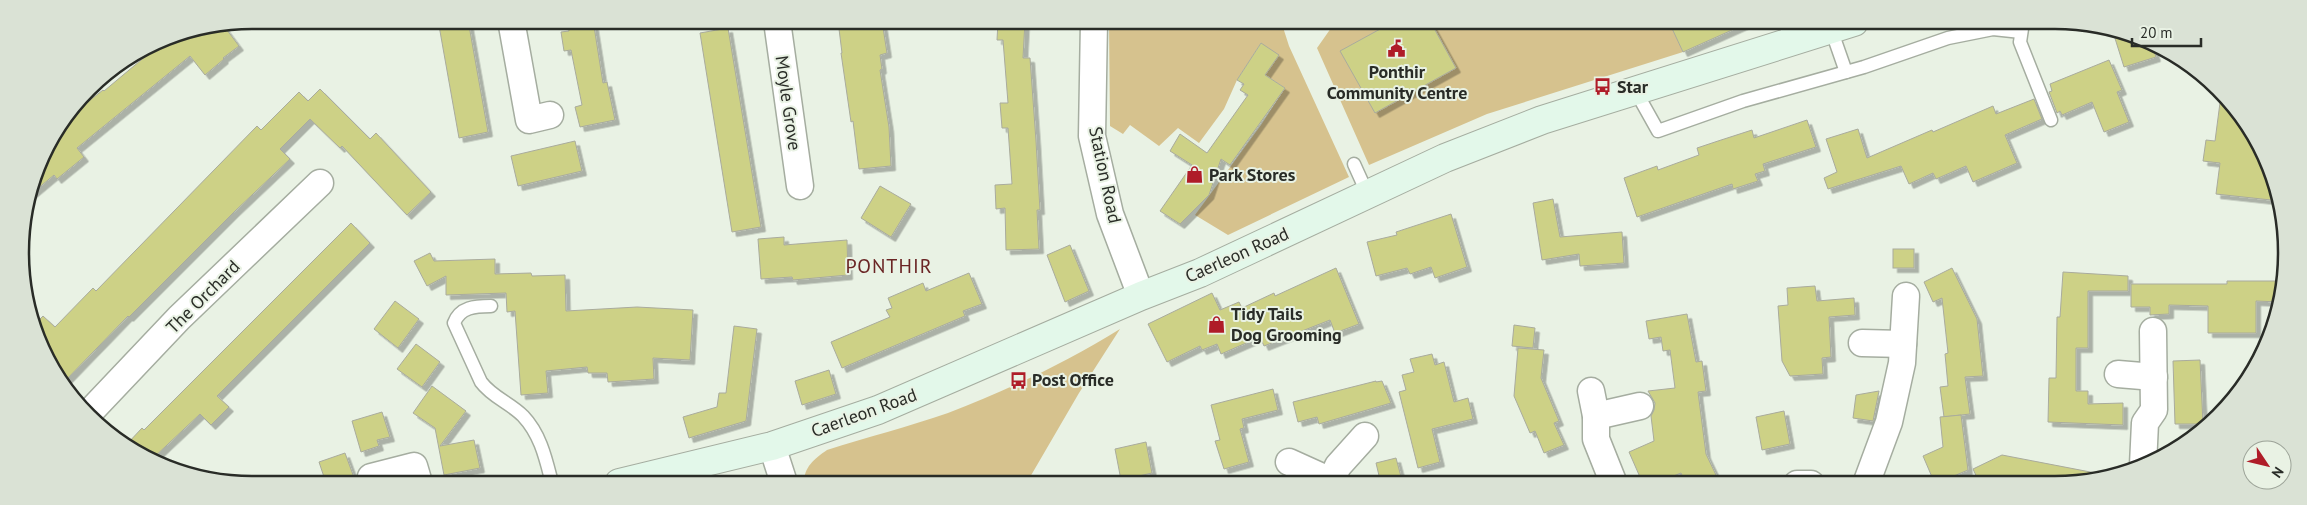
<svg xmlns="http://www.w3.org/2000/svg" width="2307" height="505" viewBox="0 0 2307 505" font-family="'PT Sans',sans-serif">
	<defs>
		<filter id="shadow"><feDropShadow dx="4.5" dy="4.5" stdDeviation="0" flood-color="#0004"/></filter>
	</defs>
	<rect width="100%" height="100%" fill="#e9f2e4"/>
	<g fill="#d6c28e">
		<path d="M1109 21H1183L1195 30 1202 21H1281L1289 46 1349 177 1228 235 1195 215 1261 125 1285 88 1265 75 1261 43 1237 80 1224 109 1199 143 1178 128 1159 146 1130 125 1123 134 1110 126Z"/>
		<path d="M1336 21 1680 22 1672 25 1683 52 1487 114 1369 165 1317 48Z"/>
		<path d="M1120 329 1079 393 1026 484 804 483C804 467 814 459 827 450 867 437 908 427 948 413 1008 390 1065 363 1120 329Z"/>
	</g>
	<g fill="#cdd186" stroke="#a9ab9d" filter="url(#shadow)">
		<path d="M438 20H468L488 132 459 138Z"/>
		<path d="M567 20H593L603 83 607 82 615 120 580 127 575 107 582 105 571 50 564 51 561 32 569 31Z"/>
		<path d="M838 21H882L887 53 880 55 882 69 880 70 889 127 891 166 859 169 853 121 851 122 841 53H842Z"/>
		<path d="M998 21H1025L1023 58H1030L1036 141 1040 210H1037L1039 249 1006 250 1005 208 996 209 995 185 1012 184 1008 128H1002L1000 103H1008L1003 40H997Z"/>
		<path d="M1378 21H1430L1456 68 1375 113 1340 51 1382 28Z"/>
		<path d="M1669 22H1750L1683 52Z"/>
		<path d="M224 26 239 46 223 58 224 59 205 75 190 56 77 148 84 157 57 179 54 175 30 195 38 163 81 99 85 104 103 90 104 91 153 50 150 46 164 38Z"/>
		<path d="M728 28 761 227 732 232 700 33Z"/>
		<path d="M2113 32 2152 45 2156 57 2124 67Z"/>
		<path d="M1261 43 1279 55 1265 75 1285 88 1230 165 1221 159 1209 195 1180 224 1160 211 1192 165 1170 151 1180 134 1207 153 1248 95 1240 90 1244 84 1237 80Z"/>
		<path d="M2109 60 2122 90 2117 92 2129 122 2104 132 2092 102 2062 115 2060 111 2057 113 2049 92 2052 91 2050 84Z"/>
		<path d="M320 89 370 139 376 133 431 192 407 215 342 146 340 148 310 119 280 149 290 159 234 212 129 317 128 316 64 382 32 327 43 316 55 327 93 288 96 291 257 126 261 130 299 92 308 101Z"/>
		<path d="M2221 95 2239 111 2279 192 2280 201 2216 194 2220 163 2203 161 2206 140 2215 141Z"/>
		<path d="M2034 99 2042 119 2005 135 2017 163 1973 182 1966 166 1936 179 1933 173 1909 184 1901 166 1828 189 1824 178 1837 172 1826 139 1858 129 1867 158 1932 130 1933 132 1993 106 1996 114Z"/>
		<path d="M1807 120 1816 147 1763 164 1765 171 1755 174 1758 181 1733 189 1732 184 1637 217 1624 178 1657 166 1658 170 1699 155 1697 148 1718 141 1752 130 1754 138Z"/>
		<path d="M575 141 582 171 518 186 511 156Z"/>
		<path d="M880 186 911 204 891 237 861 218Z"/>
		<path d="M1553 199 1560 237 1622 232 1624 263 1580 266 1579 254 1542 260 1533 203Z"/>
		<path d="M1451 214 1467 267 1435 278 1431 267 1410 274 1407 268 1376 276 1367 242 1397 235 1396 232Z"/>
		<path d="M351 223 370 243 217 396 229 407 211 425 200 414 150 461 127 444 142 428 144 430Z"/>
		<path d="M784 237V245L847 240 848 275 793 280 792 277 761 279 758 239Z"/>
		<path d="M1070 245 1089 291 1065 302 1047 255Z"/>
		<rect x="1893" y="249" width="21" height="19"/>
		<path d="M430 253 434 261 495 259V274L531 273 532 276 565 275 566 311 637 307 693 310 690 360 653 358 654 379 608 382 607 373H588L587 367 546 371 548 393 521 395 515 311 507 312 506 293 446 295V276L427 286 414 261Z"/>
		<path d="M1336 268 1359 324 1335 333 1330 320 1264 346 1260 337 1221 354 1217 344 1202 350 1200 346 1167 362 1148 324 1212 293 1220 310 1239 302 1242 308 1274 293 1275 296Z"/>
		<path d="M1952 268 1977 319 1983 376 1965 377 1970 414 1944 417 1940 387 1948 386 1945 354 1948 353 1942 298 1933 302 1924 282Z"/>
		<path d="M2063 272 2128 276V291H2088V348H2076V391H2088V404L2123 403V425L2048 422 2049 378H2056L2057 317H2060Z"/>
		<path d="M969 273 982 304 963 311 965 316 842 368 831 342 890 317 886 310 892 308 888 298 923 283 926 291Z"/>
		<path d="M2227 281H2285L2279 302 2256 301V333H2208V306L2169 305V314L2150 315V307H2131V284H2227Z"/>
		<path d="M1815 286 1817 301 1854 298 1855 315 1829 317 1831 357 1822 358 1823 374 1790 376 1782 361 1778 306 1788 305 1787 288Z"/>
		<path d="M395 301 419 319 398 348 374 329Z"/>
		<path d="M1687 314 1696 362 1702 361 1706 391 1698 392 1706 454 1716 475 1698 484H1686L1681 473 1653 484H1643L1629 452 1654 441 1651 416 1654 410 1655 403 1648 391 1675 388 1670 350 1663 351 1661 337 1649 339 1646 321Z"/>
		<path d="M1514 325 1535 328 1533 348 1512 346Z"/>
		<path d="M734 326 757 329 746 421 689 438 683 417 717 407 719 393H726Z"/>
		<path d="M416 344 440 362 422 387 397 369Z"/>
		<path d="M1518 348 1544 350 1541 378 1559 421 1554 423 1564 445 1544 453 1535 431 1530 433 1514 396Z"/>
		<path d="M1432 354 1435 365 1444 362 1454 402 1468 398 1473 419 1432 429 1440 462 1418 468 1399 392 1406 390 1402 375 1414 372 1410 359Z"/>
		<path d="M2200 360 2203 424H2175L2173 361Z"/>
		<path d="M829 370 836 394 802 405 795 381Z"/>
		<path d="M1376 381V382L1382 381 1391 403 1319 424 1317 417 1298 422 1293 402Z"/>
		<path d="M432 386 466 411 440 446 474 440 480 468 444 475 435 428 413 413Z"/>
		<path d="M1273 389 1278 410 1242 419 1244 428 1240 429 1249 462 1224 469 1215 441 1220 440 1211 405Z"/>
		<path d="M1879 391 1873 421 1853 418 1856 395Z"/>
		<path d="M1784 411 1790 444 1762 450 1756 417Z"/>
		<path d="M382 412 390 437 377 440 379 446 361 452 352 421Z"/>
		<path d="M1961 415 1968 470 1935 484 1923 456 1943 447 1940 417Z"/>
		<path d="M1146 442 1152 473 1121 480 1115 449Z"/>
		<path d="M345 453 356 483H326L319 462Z"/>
		<path d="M2002 455 2106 475 2070 484H2021L2000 481 1992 484H1980L1973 469Z"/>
		<path d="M1396 458 1403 484H1381L1376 463Z"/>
	</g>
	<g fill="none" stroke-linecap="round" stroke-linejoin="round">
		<defs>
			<g id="lane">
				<path d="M1784 22 1792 42"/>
				<path d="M2023 22 2020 42 2051 120"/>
				<path d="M1831 29 1846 72"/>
				<path d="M1635 90 1658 131 1743 101 1864 67 1948 38 1993 29 2021 32"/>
				<path d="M1354 164 1368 195"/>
				<path d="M491 306C475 306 460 307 454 323L481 382C492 397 510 403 523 416 541 435 546 460 552 483"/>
			</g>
			<g id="street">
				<path d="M511 20 529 120 550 115"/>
				<path d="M777 21 800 186"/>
				<path d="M1094 21 1092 136 1110 214 1141 296"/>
				<path d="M1862 343 1903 344"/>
				<path d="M2118 374 2154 377"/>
				<path d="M1591 391 1596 416V439L1614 484"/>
				<path d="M88 414 179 318 320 183"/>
				<path d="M1596 416 1640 406"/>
				<path d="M772 446 784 483"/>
				<path d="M1289 462 1331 481"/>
				<path d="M2143 465 2145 423 2154 410 2153 331"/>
				<path d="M371 477 414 466 419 483"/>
				<path d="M1332 484 1331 481 1338 466 1365 436"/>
				<path d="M1797 484H1811"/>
				<path d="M1866 484 1889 422 1902 363 1906 296"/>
			</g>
			<path id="secondary" d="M619 483 772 446 878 410 1141 296 1200 273 1445 158 1542 120 1854 22"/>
		</defs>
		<use href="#lane" stroke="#a5ada0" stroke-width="15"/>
		<use href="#street" stroke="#a5ada0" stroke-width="29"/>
		<use href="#secondary" stroke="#a5ada0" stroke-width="30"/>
		<use href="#lane" stroke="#fff" stroke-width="12"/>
		<use href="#street" stroke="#fff" stroke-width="26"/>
		<use href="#secondary" stroke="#e3f8ea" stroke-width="28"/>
	</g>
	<defs>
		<symbol id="civic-bare" viewBox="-9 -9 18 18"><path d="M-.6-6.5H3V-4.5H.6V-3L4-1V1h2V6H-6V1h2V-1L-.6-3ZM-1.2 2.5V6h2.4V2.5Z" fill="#af1c28" stroke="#e9f2e4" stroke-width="2.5" paint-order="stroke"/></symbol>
		<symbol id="bus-bare" viewBox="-9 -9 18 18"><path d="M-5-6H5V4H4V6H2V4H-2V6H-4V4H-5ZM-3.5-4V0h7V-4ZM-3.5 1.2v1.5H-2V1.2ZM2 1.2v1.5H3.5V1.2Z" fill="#af1c28" stroke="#e9f2e4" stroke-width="2.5" paint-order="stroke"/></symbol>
		<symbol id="shop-bare" viewBox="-9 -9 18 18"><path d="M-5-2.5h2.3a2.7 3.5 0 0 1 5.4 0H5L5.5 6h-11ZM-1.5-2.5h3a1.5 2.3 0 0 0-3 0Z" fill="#af1c28" stroke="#e9f2e4" stroke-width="2.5" paint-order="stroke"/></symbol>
	</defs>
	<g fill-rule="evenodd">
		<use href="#civic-bare" x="1384" y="36" width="25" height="25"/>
		<use href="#bus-bare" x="1590" y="74" width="25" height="25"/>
		<use href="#shop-bare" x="1182" y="162" width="25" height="25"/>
		<use href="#shop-bare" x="1204" y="312" width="25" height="25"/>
		<use href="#bus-bare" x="1006" y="368" width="25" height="25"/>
	</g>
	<g text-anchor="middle" stroke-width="4" stroke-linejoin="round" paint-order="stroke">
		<g font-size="18" font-weight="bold" fill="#292c27" stroke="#e9f2e4" text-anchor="start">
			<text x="1397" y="78" text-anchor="middle">Ponthir<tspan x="1397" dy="21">Community Centre</tspan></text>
			<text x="1617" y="93">Star</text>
			<text x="1209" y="181">Park Stores</text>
			<text x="1231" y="320">Tidy Tails<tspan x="1231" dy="21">Dog Grooming</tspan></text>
			<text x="1032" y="386">Post Office</text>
		</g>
		<g font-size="18" fill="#292c27" stroke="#e9f2e4">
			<text transform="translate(788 103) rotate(82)" y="6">Moyle Grove</text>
			<text transform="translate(1105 175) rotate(78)" y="6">Station Road</text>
			<text transform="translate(1237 255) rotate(-24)" y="6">Caerleon Road</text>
			<text transform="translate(203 297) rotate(-45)" y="6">The Orchard</text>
			<text transform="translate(864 413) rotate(-20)" y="6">Caerleon Road</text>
		</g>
		<g font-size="20" letter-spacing="1" fill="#6a2424" stroke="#e9f2e4">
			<text x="889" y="273">PONTHIR</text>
		</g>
	</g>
	<path d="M0 0H2307V505H0ZM252 29H2055A223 223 0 0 1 2278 252V253A223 223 0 0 1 2055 476H252A223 223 0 0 1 29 253V252A223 223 0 0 1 252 29Z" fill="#dae2d5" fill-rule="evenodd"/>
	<path fill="none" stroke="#292c27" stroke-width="2.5" d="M252 29H2055A223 223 0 0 1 2278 252V253A223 223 0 0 1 2055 476H252A223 223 0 0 1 29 253V252A223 223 0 0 1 252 29Z"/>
	<g transform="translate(2267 465) rotate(125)"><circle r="24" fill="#e9f2e4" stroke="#9ca398"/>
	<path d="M0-4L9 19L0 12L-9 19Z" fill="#af1c28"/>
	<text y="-8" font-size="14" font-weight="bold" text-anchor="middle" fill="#292c27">N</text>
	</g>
	<path d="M2132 38v8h69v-8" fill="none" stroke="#292c27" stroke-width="2.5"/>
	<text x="2140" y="38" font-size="15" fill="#292c27" stroke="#e9f2e4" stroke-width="4" paint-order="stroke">20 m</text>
</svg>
